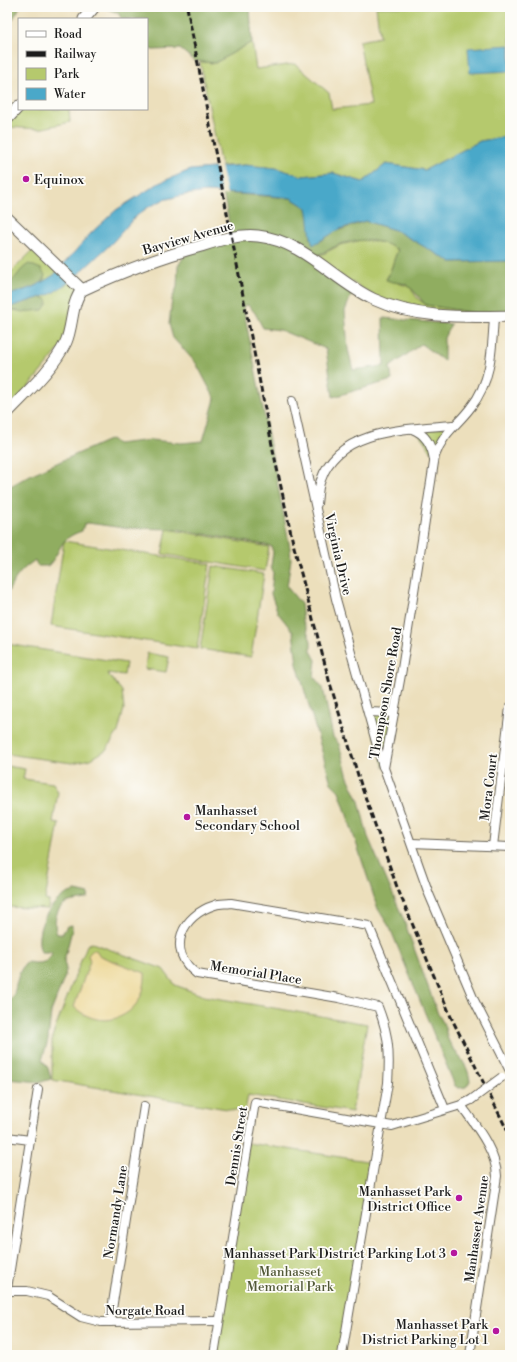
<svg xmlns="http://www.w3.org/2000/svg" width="517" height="1362" viewBox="0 0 517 1362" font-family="'Libre Bodoni',serif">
	<rect width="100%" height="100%" fill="#fdfcf7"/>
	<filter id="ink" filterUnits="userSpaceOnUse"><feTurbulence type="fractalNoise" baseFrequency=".025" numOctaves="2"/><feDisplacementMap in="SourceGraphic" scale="8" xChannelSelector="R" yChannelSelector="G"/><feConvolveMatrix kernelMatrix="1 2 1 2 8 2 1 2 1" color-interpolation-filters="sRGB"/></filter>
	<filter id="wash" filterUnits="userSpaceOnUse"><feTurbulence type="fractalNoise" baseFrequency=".012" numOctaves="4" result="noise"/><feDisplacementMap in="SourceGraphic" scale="16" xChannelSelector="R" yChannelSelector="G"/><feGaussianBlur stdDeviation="0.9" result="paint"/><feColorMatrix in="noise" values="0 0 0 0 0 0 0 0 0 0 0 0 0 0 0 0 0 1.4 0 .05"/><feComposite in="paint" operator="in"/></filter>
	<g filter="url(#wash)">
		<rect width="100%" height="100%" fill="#ecdfbc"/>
		<g fill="#b5c96d" stroke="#687244">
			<path d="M376 7H510V136L480 141 425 170 386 164 363 182 333 173 302 176 276 168 245 165 221 166 200 62 215 63 252 42 256 69 295 64 329 93 332 109 371 105 359 41 380 37Z"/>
			<path d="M19 109H69L70 122 39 129 7 127V119Z"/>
			<path d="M362 240 386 243 398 250C393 260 392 270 386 279L410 287 417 298 426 305 494 316 391 306 309 256 323 254 340 245Z"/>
			<path d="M36 247 82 290 66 341 7 413V276Z"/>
			<path d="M453 425 433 454 417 431Z"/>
			<path d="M167 529 269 547 265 571 162 554Z"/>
			<path d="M64 541 210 564 197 649 51 626Z"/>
			<path d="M213 566 264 574 251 657 200 649Z"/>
			<path d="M7 644 126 663 124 675 107 673 122 691 124 709 118 732 106 750 91 759 72 763 7 754Z"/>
			<path d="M147 653 169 657 166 672 145 669Z"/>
			<path d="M368 712 394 713 384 768Z"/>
			<path d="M7 766 25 769 23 779 53 783 58 792 53 822 59 823 45 900 49 901 48 909 7 907Z"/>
			<path d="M92 943 163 969 175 985 204 996 367 1024 352 1112 248 1095 245 1112 52 1080V1037L87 945Z"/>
			<path d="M248 1143 373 1162 342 1355H214Z"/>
		</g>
		<g fill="#90ad60" stroke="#56643e">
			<path d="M9 7H20L7 29V9Z"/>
			<path d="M102 7H250L252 42 215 63 195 61 180 49 153 50 147 48V19H122L118 13Z"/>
			<path d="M223 193 291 198 307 208 311 223V239L321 241 331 233 365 221 395 230 451 262 510 261V316H494L426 305C420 299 411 286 405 284 398 282 394 283 386 280 392 271 393 260 398 250 381 239 361 238 341 244 328 249 326 254 310 256L354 288 345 311 348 349 353 370 384 366 383 318 451 324 444 338V361L421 344 390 367 392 380 333 397 326 349 280 330 263 328 255 313 248 305 243 306 290 548 291 559 287 587 301 604 303 621 311 641V651L316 660 314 677 323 688 333 737 339 744 348 777 359 801 368 837 403 918 438 1014C444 1023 445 1027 447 1037 453 1054 468 1060 470 1081L466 1087 459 1088 455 1086 390 928 378 909 339 791 331 783 297 664 293 632 278 613 271 594 273 573 271 566 273 552 271 546 176 529 124 528 88 523 84 524 82 531C57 539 63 550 48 566H37L35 560C19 572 16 576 7 594V488L32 474 111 439 117 444 151 440 181 443 203 441 215 399 196 363 173 338 169 324 172 299 177 287 178 266 183 258 189 252 232 237Z"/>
			<path d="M29 264 41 269 45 275 43 282 36 286 7 296V285C17 279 19 269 29 264Z"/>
			<path d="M41 297 47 299 48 303 43 310 23 312 13 310 7 315V308Z"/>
			<path d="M76 891 89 894 88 898C82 901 73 900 66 903 55 909 53 924 57 934H62L67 926 72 925V930L64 961 66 969 65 976 51 1012 48 1040 42 1060 48 1068 51 1079 41 1082 7 1079V1000L13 997C17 986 17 969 28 962 38 964 49 964 52 952H41C32 930 52 895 76 891Z"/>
		</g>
		<path fill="#eeda9e" stroke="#857b5d" d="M93 950H96L100 956 145 973C147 1014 105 1035 74 1007L90 961 88 955Z"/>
		<g fill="#4aa8c9" stroke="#336272">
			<path d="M510 45V71L470 73 468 48Z"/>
			<path d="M510 136V261L451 262 395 230 365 221 340 229 313 245C309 234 310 220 307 208L291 198 261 195 206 192 184 195 163 200 147 208 134 218 113 242 72 280 51 294 7 308V296L36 286 54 275 91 233 116 210 159 183 190 170 245 165 276 168 302 176 333 173 363 182 386 164 425 170 480 141Z"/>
		</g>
		<path fill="#ecdfbc" d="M221 164V166L227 195H221L215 165Z"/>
	</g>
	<g filter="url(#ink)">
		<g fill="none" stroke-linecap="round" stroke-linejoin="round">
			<defs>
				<g id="street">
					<path d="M494 316C492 348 492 381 471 407 457 426 444 431 435 456L402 669 384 768 429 894 474 1000 509 1069"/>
					<path d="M292 401 336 599 383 767"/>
					<path d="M412 429C426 434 432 446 434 460"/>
					<path d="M317 504C318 497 318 487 321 480 338 428 409 429 453 425"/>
					<path d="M368 712 394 713"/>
					<path d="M412 843 510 847"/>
					<path d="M493 846 510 707"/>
					<path d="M7 1137 30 1140"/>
					<path d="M7 1289 38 1089"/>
					<path d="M7 1291H27L48 1296 81 1317 101 1322 219 1321"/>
					<path d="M110 1322 144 1106"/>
					<path d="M214 1355 255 1102 392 1126 461 1105"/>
					<path d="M342 1355 388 1083C390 1053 389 1035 378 1007L339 998 197 974C165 950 182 915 215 905 220 903 226 904 231 903L369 926 445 1109"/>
					<path d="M470 1355 497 1176C496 1150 475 1125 461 1105L471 1100"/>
				</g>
				<g id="secondary">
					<path d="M84 19 94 7"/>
					<path d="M7 119 19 106"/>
					<path d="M7 218 82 290"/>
					<path d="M7 413C27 392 53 369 66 342 73 326 71 303 82 290 121 272 160 257 201 246 219 240 238 234 258 236 304 241 333 280 373 299 416 319 464 317 510 316"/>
				</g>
			</defs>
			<use href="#street" stroke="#656054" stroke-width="10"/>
			<use href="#secondary" stroke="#656054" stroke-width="13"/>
			<use href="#street" stroke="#fff" stroke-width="8"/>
			<use href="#secondary" stroke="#fff" stroke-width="11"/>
			<path stroke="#1c1c1c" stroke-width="3" stroke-dasharray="6 3" stroke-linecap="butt" d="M187 7 272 445 293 543 329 680 361 785 397 887 451 1017 510 1136"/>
			<defs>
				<path id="street-bridge" d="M471 1100 502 1077"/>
			</defs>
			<use href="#street-bridge" stroke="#656054" stroke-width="10" stroke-linecap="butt"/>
			<use href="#street-bridge" stroke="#fff" stroke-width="8"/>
		</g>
	</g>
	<g fill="#b5179e" stroke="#fdfcf7" stroke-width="1.5">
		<circle cx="26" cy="179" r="4"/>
		<circle cx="187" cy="817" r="4"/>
		<circle cx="459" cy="1198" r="4"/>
		<circle cx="454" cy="1253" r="4"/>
		<circle cx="496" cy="1331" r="4"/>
	</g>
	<g text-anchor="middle" stroke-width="3.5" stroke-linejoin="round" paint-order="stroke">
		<g font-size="13" fill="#1c1c1c" stroke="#fdfcf7" text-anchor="end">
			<text x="34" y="184" text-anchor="start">Equinox</text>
			<text x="195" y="815" text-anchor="start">Manhasset<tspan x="195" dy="15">Secondary School</tspan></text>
			<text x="451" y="1196">Manhasset Park<tspan x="451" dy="15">District Office</tspan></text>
			<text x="446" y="1258">Manhasset Park District Parking Lot 3</text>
			<text x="488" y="1329">Manhasset Park<tspan x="488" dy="15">District Parking Lot 1</tspan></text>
		</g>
		<g font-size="13" fill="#1c1c1c" stroke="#fdfcf7">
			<text transform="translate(188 237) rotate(-16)" y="5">Bayview Avenue</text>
			<text transform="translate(339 554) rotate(77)" y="5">Virginia Drive</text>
			<text transform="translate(385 693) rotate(-80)" y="5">Thompson Shore Road</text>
			<text transform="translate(488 787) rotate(-83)" y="5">Mora Court</text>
			<text transform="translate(256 972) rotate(9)" y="5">Memorial Place</text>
			<text transform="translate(236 1146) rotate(-81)" y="5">Dennis Street</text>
			<text transform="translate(115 1212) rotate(-81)" y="5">Normandy Lane</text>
			<text transform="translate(476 1229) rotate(-82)" y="5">Manhasset Avenue</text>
			<text x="145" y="1315">Norgate Road</text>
		</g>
		<g font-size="13" fill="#525938" stroke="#fdfcf7">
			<text x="290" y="1276">Manhasset<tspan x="290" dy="15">Memorial Park</tspan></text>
		</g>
	</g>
	<rect width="517" height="1362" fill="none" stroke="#fdfcf7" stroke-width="24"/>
	<rect x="18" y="18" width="130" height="92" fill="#fdfcf7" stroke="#a3a29f"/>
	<rect x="26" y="31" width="20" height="6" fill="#ffffff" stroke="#a3a29f"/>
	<text x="54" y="38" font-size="12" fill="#1c1c1c">Road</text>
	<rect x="26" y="51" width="20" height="6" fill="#1c1c1c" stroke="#a3a29f"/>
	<text x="54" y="58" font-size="12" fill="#1c1c1c">Railway</text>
	<rect x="26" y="68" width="20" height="12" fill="#b5c96d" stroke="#a3a29f"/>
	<text x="54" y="78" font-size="12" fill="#1c1c1c">Park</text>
	<rect x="26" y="88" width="20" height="12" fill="#4aa8c9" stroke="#a3a29f"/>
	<text x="54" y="98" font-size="12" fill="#1c1c1c">Water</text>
</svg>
